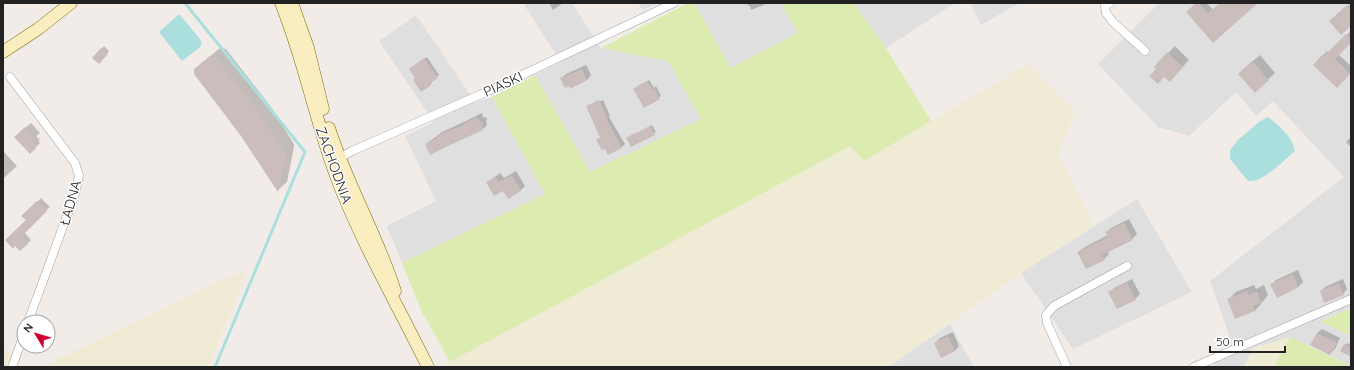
<svg xmlns="http://www.w3.org/2000/svg" width="1354" height="370" viewBox="0 0 1354 370" font-family="Quicksand,sans-serif">
	<rect width="100%" height="100%" fill="#f2ece9"/>
	<g fill="#e0dfdf">
		<path d="M523 3H572L601 48 668 61 702 119 590 173 535 75 561 62Z"/>
		<path d="M638 3H659L643 10Z"/>
		<path d="M694 3H781L799 33 731 68Z"/>
		<path d="M853 3H955L886 48Z"/>
		<path d="M970 3H1019L981 25Z"/>
		<path d="M1159 3H1351V308L1321 321 1351 336V366L1290 337 1253 348 1244 367H1211L1232 343 1210 281 1344 177 1273 101 1256 116 1236 92 1189 136 1158 127 1098 64Z"/>
		<path d="M416 15 475 102 492 97 545 194 402 263 387 226 436 201 405 136 434 122 379 41Z"/>
		<path d="M1137 199 1192 292 1073 349 1021 273Z"/>
		<path d="M950 324 974 367H888Z"/>
	</g>
	<g fill="#f0ebd5">
		<path d="M1028 64 1075 112 1058 155 1095 225 1021 273 888 367H441L850 146 864 161Z"/>
		<path d="M247 271 208 367H43L55 360 233 275Z"/>
		<path d="M1290 337 1274 367H1244L1253 348Z"/>
		<path d="M3 347 15 359 12 367H3Z"/>
	</g>
	<g fill="#dcebb0">
		<path d="M688 3H694L731 68 798 33 781 3H853L886 48 931 121 864 161 850 146 450 362 422 312 402 263 545 194 492 97 535 75 590 172 701 119 668 61 601 48Z"/>
		<path d="M1351 308V336L1321 321Z"/>
		<path d="M1290 337 1351 366V367H1274Z"/>
	</g>
	<g fill="#aadfdd">
		<path d="M178 15H180L200 39 202 44 199 48 182 61 159 32Z"/>
		<path d="M1268 117C1278 125 1293 137 1295 151 1284 160 1263 183 1248 181L1230 159V150L1238 140 1259 122Z"/>
	</g>
	<g fill="#0003">
		<path d="M549 3H563L553 10Z"/>
		<path d="M748 3H766L764 5 751 10 750 6 747 5Z"/>
		<path d="M1197 3H1207L1213 10 1221 3H1256L1214 41Z"/>
		<path d="M1351 3V19L1341 12Z"/>
		<path d="M1351 31V41L1338 54 1351 66V72L1337 86 1314 65 1327 51 1328 53Z"/>
		<path d="M104 46 109 51 99 63 93 58Z"/>
		<path d="M1175 46 1189 60 1176 74 1157 69 1155 67Z"/>
		<path d="M220 48 226 49 271 107 294 144V147L287 182 278 190 242 136 195 69Z"/>
		<path d="M1260 55 1275 73 1255 92 1246 67Z"/>
		<path d="M427 57 439 75 431 82 432 83 430 85 422 91 412 67Z"/>
		<path d="M586 65 591 75 587 80 569 85 561 78 566 74Z"/>
		<path d="M649 80 654 88 656 86 661 96 644 107 636 87Z"/>
		<path d="M603 100 610 116 609 117 625 144 622 147 608 154 605 148 597 140 601 137 587 107 590 104V106Z"/>
		<path d="M482 113 483 117 487 118 486 121 487 125 483 129 426 144 442 132 466 121Z"/>
		<path d="M31 123 40 133 36 136 40 140 38 141 40 143 30 153 20 133Z"/>
		<path d="M652 125 656 132 632 146 627 138 635 133 636 134Z"/>
		<path d="M1351 137V147L1346 142Z"/>
		<path d="M3 151 17 166 3 179Z"/>
		<path d="M516 171 525 186 520 191 504 190 488 182 500 173 504 178Z"/>
		<path d="M41 198 50 207 24 232 31 240 20 250 15 245 27 220 23 216Z"/>
		<path d="M1129 219 1137 234 1132 239 1107 251 1109 254 1104 259 1079 252 1083 248 1108 235 1107 232 1111 228Z"/>
		<path d="M1298 270 1303 282 1299 286 1277 296 1272 284 1276 280Z"/>
		<path d="M1132 279 1140 294 1135 299 1110 292 1114 288Z"/>
		<path d="M1343 279 1347 289 1343 294 1321 291 1325 287Z"/>
		<path d="M1254 285 1256 289 1264 285 1268 295 1255 311 1229 299 1236 292Z"/>
		<path d="M1322 329 1340 338 1335 349 1330 354 1317 333Z"/>
		<path d="M953 332 959 346 955 351 942 357 935 343 940 338Z"/>
		<path d="M1347 343 1351 345V356L1345 345Z"/>
	</g>
	<g fill="none" stroke-linecap="round" stroke-linejoin="round">
		<path stroke="#aadfdd" stroke-width="3" d="M185 3 305 152 215 367"/>
	</g>
	<g fill="#cabdbc">
		<path d="M1196 3H1199L1208 13 1220 3H1258L1213 43 1186 12Z"/>
		<path d="M1347 5 1351 9V26L1341 35 1329 21Z"/>
		<path d="M1346 34 1351 39V43L1335 59 1350 74 1337 88 1313 65 1322 55 1323 57Z"/>
		<path d="M101 48 108 54 99 64 92 58Z"/>
		<path d="M1167 52 1183 67 1170 82 1164 77 1158 84 1149 76 1156 69 1154 67Z"/>
		<path d="M210 56 217 58 262 116 285 153 286 157 278 192 241 136 194 74V69Z"/>
		<path d="M424 58 438 78 429 84 430 86 421 92 413 80 415 78 409 69Z"/>
		<path d="M1252 61 1269 80 1255 93 1238 74Z"/>
		<path d="M582 69 587 80 570 89 569 86 565 88 560 78Z"/>
		<path d="M647 81 652 89 654 88 660 99 644 108 633 89Z"/>
		<path d="M599 100 608 120H607L622 148 608 155 605 149 602 150 596 140 600 138 586 106Z"/>
		<path d="M477 117 479 121 483 122 482 126 483 130 450 145 430 155 425 144 437 138 436 136 463 125V124Z"/>
		<path d="M650 126 655 135 631 147 626 138Z"/>
		<path d="M25 127 36 138 33 141 36 145 35 147 36 148 30 154 14 137Z"/>
		<path d="M512 175 521 191 508 199 503 191 494 196 486 182 496 177 499 182Z"/>
		<path d="M37 201 47 211 22 236 28 244 20 251 15 246 13 249 5 240 26 220 21 216Z"/>
		<path d="M1124 223 1133 240 1102 255 1105 260 1086 269 1077 252 1108 237 1105 232Z"/>
		<path d="M1293 274 1299 287 1277 298 1270 284Z"/>
		<path d="M1127 282 1136 300 1117 309 1108 292Z"/>
		<path d="M1339 283 1344 295 1324 303 1320 291Z"/>
		<path d="M1247 291 1249 295 1257 291 1261 303 1253 306 1255 311 1235 319 1227 299Z"/>
		<path d="M1317 333 1337 343 1330 355 1310 345Z"/>
		<path d="M948 336 955 351 941 358 934 343Z"/>
		<path d="M1344 344 1351 348V357L1340 351Z"/>
	</g>
	<g fill="none" stroke-linecap="round" stroke-linejoin="round">
		<defs>
			<g id="street">
				<path d="M1110 3 1105 6 1106 13 1113 22 1145 51"/>
				<path d="M10 77 75 163 79 176 75 194 28 322"/>
				<path d="M336 160 352 151 484 93 674 3"/>
				<path d="M12 367 24 334"/>
				<path d="M1067 367 1047 323 1046 315 1054 306 1127 266"/>
				<path d="M1194 367 1351 299"/>
			</g>
			<g id="secondary">
				<path d="M281 3C305 62 316 125 339 184 364 247 398 306 428 367"/>
				<path d="M292 3 308 48 323 109"/>
				<path d="M3 52 38 29 71 3"/>
				<path d="M329 128C347 184 377 235 395 291"/>
			</g>
		</defs>
		<use href="#street" stroke="#9f9f9f" stroke-width="9"/>
		<use href="#secondary" stroke="#7c6a05" stroke-width="13"/>
		<use href="#street" stroke="#fff" stroke-width="8"/>
		<use href="#secondary" stroke="#faedbf" stroke-width="12"/>
	</g>
	<g text-anchor="middle" stroke-width="3" stroke-linejoin="round" paint-order="stroke">
		<g font-size="14" fill="#222" stroke="#fff">
			<text transform="translate(503 84) rotate(-25)" y="5">PIASKI</text>
			<text transform="translate(334 165) rotate(70)" y="5">ZACHODNIA</text>
			<text transform="translate(70 203) rotate(-74)" y="5">ŁADNA</text>
		</g>
	</g>
	<rect width="1354" height="370" fill="none" stroke="#222222" stroke-width="8"/>
	<g transform="translate(36 334) rotate(308)"><circle r="19" fill="#ffffff" stroke="#a7a7a7"/>
	<path d="M0-3L7 15L0 10L-7 15Z" fill="#d30037"/>
	<text y="-6" font-size="11" font-weight="bold" text-anchor="middle" fill="#222222">N</text>
	</g>
	<path d="M1210 346v6h75v-6" fill="none" stroke="#222222" stroke-width="2"/>
	<text x="1216" y="346" font-size="12" fill="#222222" stroke="#ffffff" stroke-width="3" paint-order="stroke">50 m</text>
</svg>
